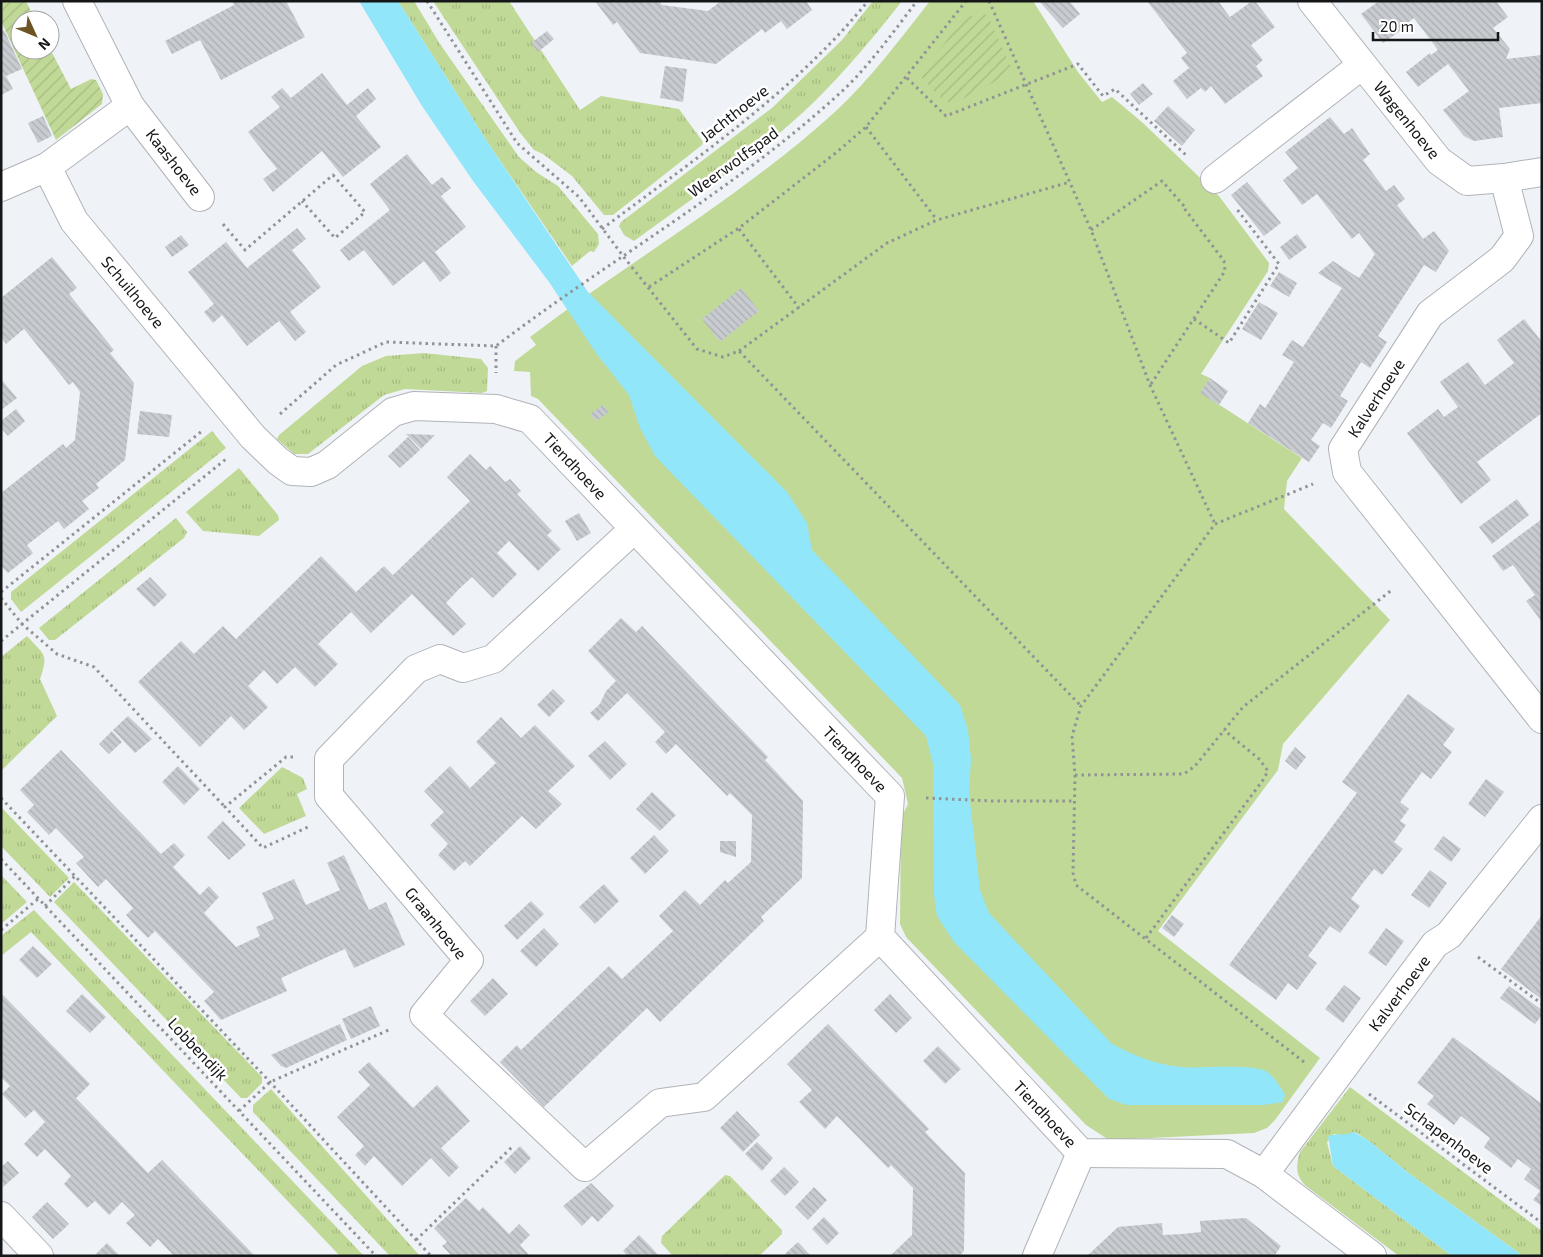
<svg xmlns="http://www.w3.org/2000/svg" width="1543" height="1257" viewBox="0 0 1543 1257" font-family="'Exo 2',sans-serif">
	<defs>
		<pattern id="grass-tufts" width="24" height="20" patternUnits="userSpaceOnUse" patternTransform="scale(1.25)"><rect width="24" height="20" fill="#c1d996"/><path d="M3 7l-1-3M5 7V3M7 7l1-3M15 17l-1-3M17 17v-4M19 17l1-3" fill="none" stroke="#a5ba81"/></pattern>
		<pattern id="garden-furrows" width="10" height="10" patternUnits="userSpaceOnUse" patternTransform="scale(1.25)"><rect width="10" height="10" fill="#c1d996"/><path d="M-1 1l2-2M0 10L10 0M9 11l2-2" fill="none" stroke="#a5ba81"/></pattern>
		<pattern id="building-back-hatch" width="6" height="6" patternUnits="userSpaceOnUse" patternTransform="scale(1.25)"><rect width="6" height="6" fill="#c8ccd0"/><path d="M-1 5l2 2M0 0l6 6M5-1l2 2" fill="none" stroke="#abaeb2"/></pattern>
	</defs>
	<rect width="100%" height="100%" fill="#eff3f8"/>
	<g fill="url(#grass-tufts)">
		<path d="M398 1H414L440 44 519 157 536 172 558 186 598 234 599 244 594 252 590 251 572 266 488 143Z"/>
		<path d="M433 1H509L580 110 601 96 679 109 703 142 702 145 613 215H604L572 176 543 154 534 150 521 134Z"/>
		<path d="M873 1H902C875 36 846 70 815 101 761 154 695 196 634 241L624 235 619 226 621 222 772 108 842 40Z"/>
		<path d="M424 353 481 359 488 368 487 391 482 393 405 389 384 395 308 454H294L277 439 279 435 362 366 386 356Z"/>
		<path d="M212 431 226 448 21 612 11 599V592Z"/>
		<path d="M239 468 278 515 279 520 259 536 203 531 186 512Z"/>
		<path d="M176 518 187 532 184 538 55 640H49L39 628Z"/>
		<path d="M27 636C44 655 49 653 40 679L57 716 1 771V657Z"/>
		<path d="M282 767 303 778 307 789 297 794 306 816 264 834 239 808Z"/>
		<path d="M1 807 69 878 50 897 1 846Z"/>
		<path d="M1 875 27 902 1 924Z"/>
		<path d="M74 882 262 1077V1083L247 1098H241L54 902Z"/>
		<path d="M34 910 364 1256H340L31 932 1 956V936Z"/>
		<path d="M1350 1087 1542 1231V1256H1523L1411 1175 1369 1141 1355 1132 1345 1136 1334 1134 1327 1142 1333 1166 1452 1256H1399L1306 1186C1295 1176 1296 1165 1300 1152Z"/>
		<path d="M271 1089 420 1256H390L253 1112V1105Z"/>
		<path d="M725 1175 730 1176 782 1230V1234L759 1256H673L661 1243 662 1236Z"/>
	</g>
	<path fill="#c1d996" d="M930 1H1033L1078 72 1102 102 1112 97 1143 123 1219 196 1269 263 1268 271 1201 374 1210 378 1201 393 1302 458 1287 481 1284 509 1390 620 1283 744 1278 770 1158 931 1320 1058 1275 1120 1267 1128 1254 1133 1109 1140 1086 1125 906 937 900 924 901 818 908 804 902 778 538 399 531 396 530 372 514 371 515 361 536 345 530 337C631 260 743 196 837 110 871 78 901 38 930 1Z"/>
	<g fill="url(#garden-furrows)">
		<path d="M1 1H26L35 20H20V50L50 49 71 89 91 79 96 80 103 94 102 104 56 140 1 21Z"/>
		<path d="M980 13 985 14 989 18 1012 69 1011 73 955 103H950L944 101 922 79 923 71 963 19Z"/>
	</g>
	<g fill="#91e6fa">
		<path d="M359 1H398L488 143 588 292 787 492 807 523 812 550 960 705 968 730 971 759 969 793 980 890 989 913 1112 1044C1133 1055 1156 1065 1181 1067 1202 1069 1247 1063 1266 1071 1273 1075 1281 1088 1285 1095L1283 1102 1263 1105H1127L1109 1099 954 942 937 916 934 895 933 764 926 736 655 456 640 428 629 395 596 353 549 282 473 181 422 106Z"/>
		<path d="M1354 1132 1369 1141 1411 1175 1523 1256H1452L1333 1166 1328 1136C1337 1133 1345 1136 1354 1132Z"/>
	</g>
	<g fill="url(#building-back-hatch)">
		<path d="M232 1H286L305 37 221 80 200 40 172 54 165 41 234 5Z"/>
		<path d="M595 1H659L662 5 708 11 721 1H806L812 10 787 29 781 21 765 33 762 29 716 64 640 53 617 22 613 25Z"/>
		<path d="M1039 1H1069L1080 14 1063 28Z"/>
		<path d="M1147 1H1218L1230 17 1252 1H1255L1275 27 1251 45 1263 60 1256 66 1263 76 1225 104 1211 86 1205 92 1201 88 1187 99 1173 81 1189 68 1181 58 1187 53Z"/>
		<path d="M1379 1H1496L1508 17 1493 28 1510 49 1506 59 1542 55V103L1499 108 1503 137 1474 141 1464 136 1443 110 1469 91 1448 64 1418 87 1406 72 1430 53 1431 55 1438 50 1414 18 1406 24 1407 26 1383 43 1361 14Z"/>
		<path d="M4 30 22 69 6 76 13 89 1 95V32Z"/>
		<path d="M547 31 554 39 538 52 531 43Z"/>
		<path d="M665 66 687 69 683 102 660 98Z"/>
		<path d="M322 73 347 105 368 88 376 99 356 116 381 147 343 177 322 151 273 192 263 179 277 169 248 132 280 107 271 97 282 88 291 98Z"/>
		<path d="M1143 83 1153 94 1139 105 1130 94Z"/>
		<path d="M1168 106 1195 130 1182 146 1154 121Z"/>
		<path d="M43 116 52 136 38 143 28 123Z"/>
		<path d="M1330 117 1344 134 1352 128 1370 154 1363 160 1386 191 1394 185 1405 199 1397 205 1423 239 1434 231 1449 251 1436 272 1424 265 1378 336 1387 342 1370 368 1361 362 1340 396 1348 401 1331 428 1323 423 1311 440 1320 446 1309 462 1248 423 1260 404 1265 408 1294 362 1282 355 1292 340 1303 347 1342 288 1318 273 1333 261 1359 278 1375 254 1359 233 1352 239 1317 194 1302 205 1283 180 1298 168 1285 152Z"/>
		<path d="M407 154 432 185 442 177 451 188 441 196 466 227 435 252 451 273 440 282 424 261 393 286 364 250 349 261 340 250 390 210 370 184Z"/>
		<path d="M1247 182 1281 223 1264 236 1231 195Z"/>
		<path d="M297 228 306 239 292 250 321 287 290 312 306 332 295 341 279 321 247 346 222 315 213 323 204 312 214 304 188 272 226 242 247 268Z"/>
		<path d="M1297 234 1307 247 1289 260 1280 247Z"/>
		<path d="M181 235 189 245 172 257 165 247Z"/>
		<path d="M52 257 77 288 69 294 114 350 110 353 134 383 125 460 96 484 99 488 82 501 89 509 64 529 58 521 27 545 33 553 8 573 1 566V493L63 444 66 448 75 440 80 392 73 382 69 385 24 329 6 344 1 337V298Z"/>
		<path d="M1279 272 1297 283 1289 297 1270 286Z"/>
		<path d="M741 288 759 311 720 342 702 319Z"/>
		<path d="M1259 302 1278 313 1261 340 1242 329Z"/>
		<path d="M1524 319 1542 342V413L1477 462 1491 480 1461 504 1407 433 1438 409 1444 417 1458 407 1440 382 1468 362 1485 385 1514 363 1497 340Z"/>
		<path d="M1210 378 1228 391 1219 405 1200 393Z"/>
		<path d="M1 379 17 398 1 410Z"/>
		<path d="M603 405 609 412 596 421 590 414Z"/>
		<path d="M16 409 25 421 8 436 1 428V421Z"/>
		<path d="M140 411 172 415 169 437 137 434Z"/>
		<path d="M406 434 435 435 421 449Z"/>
		<path d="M408 437 420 450 400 468 388 456Z"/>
		<path d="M470 454 486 470 490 466 505 482 510 479 521 491 517 494 552 531 547 535 561 549 538 571 509 541 497 553 517 574 493 598 472 577 458 590 446 603 466 624 453 636 412 594 371 633 351 612 318 644 338 664 315 687 295 667 277 684 264 670 248 686 268 707 244 730 231 716 200 747 138 682 181 641 194 654 223 626 236 639 321 556 356 592 384 566 393 575 470 501 447 477Z"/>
		<path d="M1517 499 1529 515 1492 544 1479 527Z"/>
		<path d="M579 513 591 533 577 541 565 521Z"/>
		<path d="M1542 519V622L1526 601 1535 595 1513 565 1503 571 1492 556Z"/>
		<path d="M150 577 167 595 154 607 136 589Z"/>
		<path d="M621 618 636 632 642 626 768 757 765 760 803 801 802 878 761 917 764 921 660 1022 647 1008 544 1107 500 1062 517 1045 521 1050 609 966 622 979 673 931 659 916 685 890 700 905 725 880 728 883 751 862 752 815 730 793 727 796 676 744 666 754 655 742 665 732 627 693 598 721 590 713 600 704 606 691 616 681 588 651Z"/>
		<path d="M553 689 565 701 549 717 537 705Z"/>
		<path d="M1408 694 1455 729 1443 745 1452 752 1431 779 1422 772 1400 802 1409 809 1400 821 1406 825 1394 842 1403 849 1382 875 1374 869 1362 884 1351 899 1360 906 1340 933 1330 926 1308 956 1317 963 1297 990 1288 983 1276 1000 1229 965 1357 793 1342 782Z"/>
		<path d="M128 716 152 739 135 753 113 730Z"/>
		<path d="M501 717 521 738 535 725 575 766 548 791 562 804 536 829 522 816 470 866 465 861 454 871 438 855 448 844 430 825 444 812 424 791 450 766 470 788 496 763 476 742Z"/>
		<path d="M112 731 122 742 109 754 99 744Z"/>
		<path d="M605 741 627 764 610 780 588 756Z"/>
		<path d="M1295 747 1306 757 1296 770 1285 761Z"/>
		<path d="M61 750 161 854 174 843 185 855 173 867 200 895 209 886 219 897 204 913 236 947 260 936 256 927 274 919 262 893 294 879 306 905 340 890 327 863 344 855 369 910 386 902 405 945 354 968 345 949 281 978 287 991 221 1020 204 1001 214 992 155 931 148 938 137 927 126 915 133 908 106 879 98 887 76 863 84 857 56 828 49 835 27 812 34 805 20 790Z"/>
		<path d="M178 766 200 789 184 805 162 782Z"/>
		<path d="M1486 779 1504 792 1485 817 1468 804Z"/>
		<path d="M652 792 676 815 660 831 636 809Z"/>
		<path d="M223 821 246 845 229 860 207 837Z"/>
		<path d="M654 835 669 851 645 874 630 858Z"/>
		<path d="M1443 836 1461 849 1451 862 1434 849Z"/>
		<path d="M720 841H736V857L720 852Z"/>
		<path d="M1430 870 1447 883 1429 908 1411 895Z"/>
		<path d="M604 884 619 901 595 924 579 907Z"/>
		<path d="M531 901 544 914 517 940 504 926Z"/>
		<path d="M1172 915 1184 924 1174 937 1162 928Z"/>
		<path d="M1542 915V997L1540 998 1501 969Z"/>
		<path d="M544 928 559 944 536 967 520 951Z"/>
		<path d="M1386 928 1404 941 1386 966 1368 953Z"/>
		<path d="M33 946 52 964 37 978 19 960Z"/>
		<path d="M493 978 508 994 485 1016 470 1001Z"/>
		<path d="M1344 985 1361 998 1343 1023 1325 1009Z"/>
		<path d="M1509 986 1542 1010V1015L1535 1024 1500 998Z"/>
		<path d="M1 993 90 1084 76 1098 148 1173 162 1160 255 1256H174L158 1239 150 1247 126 1223 135 1215 122 1202 109 1215 95 1201 87 1208 64 1184 71 1176 45 1149 37 1157 24 1144 45 1122 34 1110 25 1118 2 1094 10 1086 1 1077Z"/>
		<path d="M82 994 106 1017 90 1033 66 1011Z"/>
		<path d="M890 994 912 1018 896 1033 874 1010Z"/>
		<path d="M371 1006 380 1026 351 1039 342 1019Z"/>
		<path d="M340 1024 347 1040 286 1068 281 1066 271 1055Z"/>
		<path d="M828 1024 929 1129 925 1132 965 1173 964 1251 959 1256H890L912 1235 913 1188 891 1165 888 1168 837 1116 825 1129 799 1102 812 1090 787 1064Z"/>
		<path d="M1453 1037 1542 1104V1206L1533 1200 1540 1191 1524 1179 1531 1169 1518 1159 1511 1168 1484 1147 1490 1138 1461 1116 1454 1125 1427 1104 1434 1096 1417 1083Z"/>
		<path d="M938 1046 961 1069 945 1084 923 1061Z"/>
		<path d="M369 1062 413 1108 437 1085 470 1121 441 1148 459 1167 449 1177 431 1158 402 1186 374 1156 365 1166 355 1155 364 1146 337 1117 370 1085 358 1072Z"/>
		<path d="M737 1111 760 1135 743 1152 720 1128Z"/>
		<path d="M757 1142 773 1158 762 1171 745 1154Z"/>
		<path d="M520 1146 531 1158 515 1174 504 1162Z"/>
		<path d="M8 1161 19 1173 3 1187 1 1167Z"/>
		<path d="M784 1167 799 1182 785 1196 770 1181Z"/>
		<path d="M591 1183 614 1206 598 1222 592 1216 582 1226 563 1206Z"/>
		<path d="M814 1187 827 1200 808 1220 795 1207Z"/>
		<path d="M466 1198 479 1211 483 1207 509 1234 519 1224 530 1235 520 1245 530 1256H452L442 1246 447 1242 434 1228Z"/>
		<path d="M47 1202 69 1224 53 1239 32 1217Z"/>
		<path d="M824 1217 839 1233 827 1245 812 1229Z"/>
		<path d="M1246 1218 1281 1246 1275 1255 1276 1256H1087L1118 1227 1162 1223 1163 1235 1182 1234 1201 1232 1200 1221Z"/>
		<path d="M639 1235 651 1247 659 1256H628L623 1251Z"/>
		<path d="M798 1242 811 1256H784L786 1253Z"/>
		<path d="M107 1243 120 1256H94Z"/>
	</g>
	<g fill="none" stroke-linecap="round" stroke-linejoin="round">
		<defs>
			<g id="street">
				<path d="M77 1 130 106 200 197"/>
				<path d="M1312 1 1439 161 1467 181 1504 178 1542 172"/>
				<path d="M47 167 74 221 253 437 278 461 292 471 311 472 327 465 393 412 414 406 496 409 530 419 890 796 880 937 1081 1153 1227 1154 1264 1174 1372 1256"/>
				<path d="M1504 178 1519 236 1502 259 1430 314 1343 449 1347 472 1542 719"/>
				<path d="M1215 179 1362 65"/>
				<path d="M1 187 47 167 130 106"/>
				<path d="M634 529 493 659 463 668 440 659 416 669 329 759V796L469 960 424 1015 585 1167 660 1103 704 1097 880 937"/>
				<path d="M1264 1174 1435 944 1449 935 1542 819"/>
				<path d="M1 1216 39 1256"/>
				<path d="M1037 1256 1081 1153"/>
			</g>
		</defs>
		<use href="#street" stroke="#b0b3b8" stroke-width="30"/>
		<g stroke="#919497" stroke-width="3" stroke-dasharray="2.5 4" stroke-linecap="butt">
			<path d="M427 1 517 143 579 197 623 256 697 349 723 357 739 351 1081 706"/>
			<path d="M989 1 1091 230 1150 385 1215 524"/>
			<path d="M907 78 946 116 1078 64 1103 96 1115 89 1187 156"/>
			<path d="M866 127 937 220"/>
			<path d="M223 224 245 250 333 175 365 212 335 238 302 201"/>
			<path d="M602 229C696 158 793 93 868 1"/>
			<path d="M739 229 799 308"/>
			<path d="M1091 230 1162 181 1185 207"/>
			<path d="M649 287 739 228 837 152 866 127 966 1"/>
			<path d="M1194 319 1229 343 1279 264 1236 208"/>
			<path d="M496 346V373"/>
			<path d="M739 351 887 243 937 220 1070 182"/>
			<path d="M1151 384 1225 271 1224 261 1184 208"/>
			<path d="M280 414 336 365 386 342 496 346C609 260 734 190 839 94 867 69 894 31 917 1"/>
			<path d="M1 592 202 431"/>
			<path d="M1 598 22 624 57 654 94 667 225 807"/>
			<path d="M1 641 226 459"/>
			<path d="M293 757H286L225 807 263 848 308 827"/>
			<path d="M1075 775 1184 774 1195 766 1243 707 1393 589"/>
			<path d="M1 798 270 1082 431 1256"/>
			<path d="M926 798 993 801H1075"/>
			<path d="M1 859 376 1256"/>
			<path d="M45 906 75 876"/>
			<path d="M1 930 38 899"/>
			<path d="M1146 938 1263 780 1268 771 1259 759 1224 730"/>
			<path d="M1478 957 1542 1004"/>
			<path d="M1304 1062 1076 885 1073 873 1075 775 1072 736 1081 706 1215 524 1313 484"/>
			<path d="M1369 1094 1542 1223"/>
			<path d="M239 1111 270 1082 391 1029"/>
			<path d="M416 1240 512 1147"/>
		</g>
		<use href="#street" stroke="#fff" stroke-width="28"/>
	</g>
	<g text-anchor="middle" stroke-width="5" stroke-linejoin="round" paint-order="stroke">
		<g font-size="16" fill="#151618" stroke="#fff">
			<text transform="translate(734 113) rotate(-38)" y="6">Jachthoeve</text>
			<text transform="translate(1407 120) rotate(51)" y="6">Wagenhoeve</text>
			<text transform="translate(174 162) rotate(52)" y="6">Kaashoeve</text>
			<text transform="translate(733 162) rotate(-36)" y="6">Weerwolfspad</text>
			<text transform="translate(133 292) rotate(50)" y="6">Schuilhoeve</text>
			<text transform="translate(1376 398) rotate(-57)" y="6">Kalverhoeve</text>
			<text transform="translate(575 466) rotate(47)" y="6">Tiendhoeve</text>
			<text transform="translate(855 759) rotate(46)" y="6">Tiendhoeve</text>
			<text transform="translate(436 923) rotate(51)" y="6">Graanhoeve</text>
			<text transform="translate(1399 993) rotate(-53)" y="6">Kalverhoeve</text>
			<text transform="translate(198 1049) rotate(47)" y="6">Lobbendijk</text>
			<text transform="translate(1045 1114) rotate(47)" y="6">Tiendhoeve</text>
			<text transform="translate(1449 1138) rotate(37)" y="6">Schapenhoeve</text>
		</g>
	</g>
	<rect width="1543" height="1257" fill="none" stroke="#151618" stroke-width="5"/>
	<g transform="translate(35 35) rotate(134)"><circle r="24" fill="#ffffff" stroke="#a1a2a3"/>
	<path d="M0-4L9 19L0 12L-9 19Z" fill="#6c5425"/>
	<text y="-8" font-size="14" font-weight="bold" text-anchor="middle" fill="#151618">N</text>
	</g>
	<path d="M1373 32v8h125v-8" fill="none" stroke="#151618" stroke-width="2.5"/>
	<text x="1380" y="32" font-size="15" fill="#151618" stroke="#ffffff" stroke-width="4" paint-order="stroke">20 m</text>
</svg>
